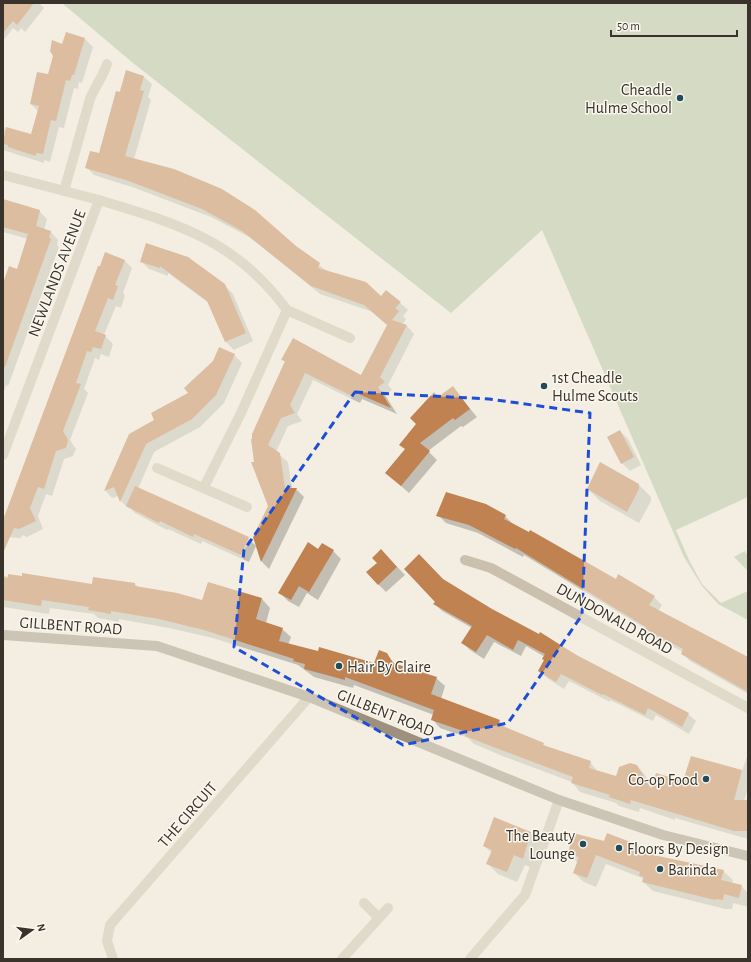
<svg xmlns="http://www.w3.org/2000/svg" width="751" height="962" viewBox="0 0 751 962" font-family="'Alegreya Sans',sans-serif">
	<rect width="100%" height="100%" fill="#f3eee1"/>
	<g fill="#b0c1a1">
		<path d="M62 3H748V497L676 530 689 560 702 584 721 603 748 591V620L718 604 702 586 684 557 542 230 451 313 133 63Z"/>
		<path d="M745 551 748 556V571L734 557Z"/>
	</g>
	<g fill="#0003">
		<path d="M4 3H39L44 8 25 32 21 28 18 32 13 28 3 41Z"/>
		<path d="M67 34 85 39 93 47 82 83 79 82 78 89 74 88 64 128 59 127 50 162 44 160V163L3 150V128L31 137 38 111 31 104 48 76Z"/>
		<path d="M126 71 144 77 152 84 148 97 151 100 134 159 295 247 327 271 381 298 400 303 408 310 403 316 406 319 402 325 407 326 414 334 388 385 392 390 385 395 397 414 362 399 360 403 313 380 297 414 302 421 288 426 276 452 288 462 292 489H296L304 497 269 569 262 562 254 537 269 506 255 463 286 363 282 359 361 376 388 325 373 312 320 294 251 238 211 217 135 188 94 175 86 167 100 154Z"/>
		<path d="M3 200 39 211 47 219 44 230 50 231 58 240 57 245 59 247 8 386 6 385 3 394V297L17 270 28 239 3 232Z"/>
		<path d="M147 244 224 285 233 294 253 341 234 350 226 342 210 304 168 273V276L149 269 141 261Z"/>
		<path d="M124 260 132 268 123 293 125 295 121 308 116 306 104 335 113 344 109 357 101 354 99 360 95 358 84 389 88 393 70 440 76 449 73 456 64 459 52 496 46 494 38 516 43 529 27 537 22 535 21 538 6 537 3 533 4 515 6 516Z"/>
		<path d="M234 355 242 363 224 403 200 427 154 452 138 489 248 538 256 546 249 562 202 541 201 544 168 529 167 530 135 513 129 507V509L121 501 119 496 112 498 105 490 156 420Z"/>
		<path d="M453 388 477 417 463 427 461 426 428 451 437 460 409 493 386 473 406 449 434 393 439 398Z"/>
		<path d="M620 431 628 439 641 465 630 471 622 463Z"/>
		<path d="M638 484 651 497V501L639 523 600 501 588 489Z"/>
		<path d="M438 515 505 516 513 524 616 580 654 597 662 605 658 611 748 658V694L690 661 682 653 683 652 655 637 648 630 524 555 523 557 478 533 446 523Z"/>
		<path d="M319 550 333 551 341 559 318 600 307 593 299 607 288 601 280 593Z"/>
		<path d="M381 550 405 575 386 592 378 584V563Z"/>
		<path d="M3 576 93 585 135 584 139 588 203 601 208 583 262 599 270 608 266 623 282 629 291 637 288 645 375 664 386 654 396 665 436 678 445 686 441 699 499 721 506 728 543 744 546 747 590 762 598 772 617 777 637 766 645 775 652 787 684 783 692 758 742 771 748 754V788L744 801H748V839L675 818V820L640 808 639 812 619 806 616 803 580 792 572 782 505 757 474 744 468 738 440 728 432 719 434 715 354 685 353 688 314 677 298 665 213 638 169 628 119 619V622L98 618 94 614 50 608 49 614 3 607Z"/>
		<path d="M443 580 492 610 688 714 696 721 689 734 656 715 653 721 610 700V702L569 681 564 689 547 678 539 670 545 661V657L526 646 521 656 494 642 484 659 470 650 463 643 472 628 442 611 435 604Z"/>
		<path d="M530 833 541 844 534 869 525 865 517 882 498 874 487 863 492 853 484 846Z"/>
		<path d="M605 842 632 844 642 854 723 871 733 880 732 884 741 886 748 893V907L733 903 732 909H725L653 891 643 882 642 878 606 864 596 887 584 882 574 873 578 863 569 854Z"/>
	</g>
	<g fill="#c08251">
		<path d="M3 3H34L17 25 13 21 3 33Z"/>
		<path d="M66 32 85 38 74 75H72L70 81 66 80 56 121 51 120 43 154 36 153V156L8 147V145L3 144 6 127 31 134 39 106 30 104 37 72 48 74 53 56 50 51 52 40 62 44Z"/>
		<path d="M126 70 144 76 140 90 144 91 125 156 174 169 222 189 255 210 296 246 320 263 318 268 366 282 381 296 386 290 401 302 395 308 399 311 392 320 407 325 380 377 385 382 378 387 391 408 354 392 352 396 305 373 290 405 295 413 281 418 268 445 280 453 285 488H297L261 562 253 537 268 506 251 462H254L251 439H252V434L285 361 281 360 293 338 361 375 387 325 364 305 311 286 242 231 202 209 126 180 85 168 90 151 99 153 116 91 120 92Z"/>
		<path d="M3 199 40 210 36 226 51 231 49 237 51 239 5 367H3V283L9 266 17 269 28 234 3 227Z"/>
		<path d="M146 243 188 257 225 284 246 333 225 342 207 301 160 266V268L140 262Z"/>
		<path d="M105 252 125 260 115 285 118 286 113 300 108 298 95 331 106 335 101 349 93 347 91 352 87 351 76 383 81 384 63 431 68 440 66 448 56 451 44 489 38 487 30 508 36 521 19 529 14 528 3 553V520L98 266H100Z"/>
		<path d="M219 347 235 354 216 395 192 419 146 444 120 502 114 487 104 491 129 434 154 420 151 413 188 393 184 388 213 361Z"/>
		<path d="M453 386 470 409 455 420 453 418 420 443 430 451 401 486 385 473 405 449 399 445 416 424 410 418 434 392 438 397Z"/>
		<path d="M620 430 634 457 621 464 607 437Z"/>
		<path d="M600 462 639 484V489L627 512 587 489Z"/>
		<path d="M135 486 249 537 241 555 194 534 193 537 160 521 159 523 126 506Z"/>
		<path d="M446 492 486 504 506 515 504 519 529 532 530 530 616 579 618 574 655 596 649 605 748 657V692L681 654 683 649 645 629 646 627 516 548 515 549 469 525 436 516Z"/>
		<path d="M308 542 318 549 322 543 334 550 309 592 299 586 291 600 278 593Z"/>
		<path d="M381 549 397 567 378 585 366 572 377 563 372 558Z"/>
		<path d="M419 554 443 579 492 609 539 634 540 632 578 656 689 713 682 727 648 708 645 715 603 694 602 695 561 674 556 682 538 671 544 660 542 659 545 654 518 640 513 650 487 635 476 652 461 643 472 626 433 604 435 602 404 569Z"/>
		<path d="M22 573 92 584 93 577 135 583V586L177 593 202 600 208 582 262 598 256 619 283 628 279 641 318 651 319 647 374 663 379 650 387 653 393 663 437 677 431 694 500 720 498 724 544 743 543 745 591 761 589 768 616 776 619 767 630 763 637 765 651 789 656 773 683 781 691 756 742 770 734 800H748V831H734L631 800 630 804 609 797 610 795 571 783 573 777 496 748 465 736 466 732 431 720 434 710 345 677V680L304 669 305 664 293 661 294 659 204 630 159 619 111 611V614L88 610 89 607 42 600 41 606 3 600V577L8 578V574L22 576Z"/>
		<path d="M494 817 531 832 523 859 514 855 507 872 486 864 492 850 483 846Z"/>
		<path d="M573 833 604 841 607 833 633 843 630 850 724 870 721 880 742 885 739 898 724 894 723 900 716 899 715 900 642 882 644 877 639 876 640 872 596 855 587 878 573 873 579 857 568 854Z"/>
	</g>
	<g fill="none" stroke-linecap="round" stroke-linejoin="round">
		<g stroke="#cbc0ad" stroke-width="10">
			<path d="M3 175 99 200"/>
			<path d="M64 191 90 99C95 86 103 77 107 64"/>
			<path d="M287 310 350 338"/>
			<path d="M3 455 99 200C178 224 236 240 287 310L241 413 204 487"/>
			<path d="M157 468 247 507"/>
			<path d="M465 560 491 568 748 708"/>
			<path d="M364 903 379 918"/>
			<path d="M113 959 107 941 110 925 309 697"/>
			<path d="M342 959 388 908"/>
			<path d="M470 959 525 895 559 800"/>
		</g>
		<path stroke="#9e907e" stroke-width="10" d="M3 635 157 646 309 697 559 800 663 835 748 856"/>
	</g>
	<path d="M0 0H751V962H0ZM355 392 489 399 590 413 582 615 508 723 403 745 234 647 244 550Z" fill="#f3eee1" fill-opacity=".55" fill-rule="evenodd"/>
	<path fill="none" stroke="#1d4ed8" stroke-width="3" stroke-dasharray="8 5" stroke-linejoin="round" d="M355 392 489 399 590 413 582 615 508 723 403 745 234 647 244 550Z"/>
	<g fill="#224b59" stroke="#faf7ee" stroke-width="1.5">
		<circle cx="680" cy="98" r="4"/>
		<circle cx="544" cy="386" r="4"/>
		<circle cx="339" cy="666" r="4"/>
		<circle cx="706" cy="779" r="4"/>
		<circle cx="583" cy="844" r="4"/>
		<circle cx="619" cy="848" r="4"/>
		<circle cx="660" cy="869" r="4"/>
	</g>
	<g text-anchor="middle" stroke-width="3" stroke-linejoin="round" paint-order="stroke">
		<g font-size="16" fill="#39332b" stroke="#faf7ee" text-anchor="start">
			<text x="672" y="95" text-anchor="end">Cheadle<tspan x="672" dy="18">Hulme School</tspan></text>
			<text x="552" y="383">1st Cheadle<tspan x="552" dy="18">Hulme Scouts</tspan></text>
			<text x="347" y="672">Hair By Claire</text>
			<text x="698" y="785" text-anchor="end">Co-op Food</text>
			<text x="575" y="841" text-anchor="end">The Beauty<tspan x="575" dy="18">Lounge</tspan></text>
			<text x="627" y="854">Floors By Design</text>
			<text x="668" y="875">Barinda</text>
		</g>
		<g font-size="16" fill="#39332b" stroke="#faf7ee">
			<text transform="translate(56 273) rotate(-69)" y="6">NEWLANDS AVENUE</text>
			<text transform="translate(615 618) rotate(29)" y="6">DUNDONALD ROAD</text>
			<text transform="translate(71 625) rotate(4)" y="6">GILLBENT ROAD</text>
			<text transform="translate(386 712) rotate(22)" y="6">GILLBENT ROAD</text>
			<text transform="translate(187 814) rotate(-49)" y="6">THE CIRCUIT</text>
		</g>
	</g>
	<rect width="751" height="962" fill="none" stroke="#39332b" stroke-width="8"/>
	<g transform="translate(32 930) rotate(76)" stroke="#faf7ee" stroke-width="3" paint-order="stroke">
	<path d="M0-3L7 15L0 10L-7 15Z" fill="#39332b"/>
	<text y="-6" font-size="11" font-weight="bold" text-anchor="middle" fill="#39332b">N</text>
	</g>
	<path d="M611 30v6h126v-6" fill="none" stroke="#39332b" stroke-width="2"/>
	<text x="617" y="30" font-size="12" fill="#39332b" stroke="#faf7ee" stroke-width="3" paint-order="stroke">50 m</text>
</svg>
